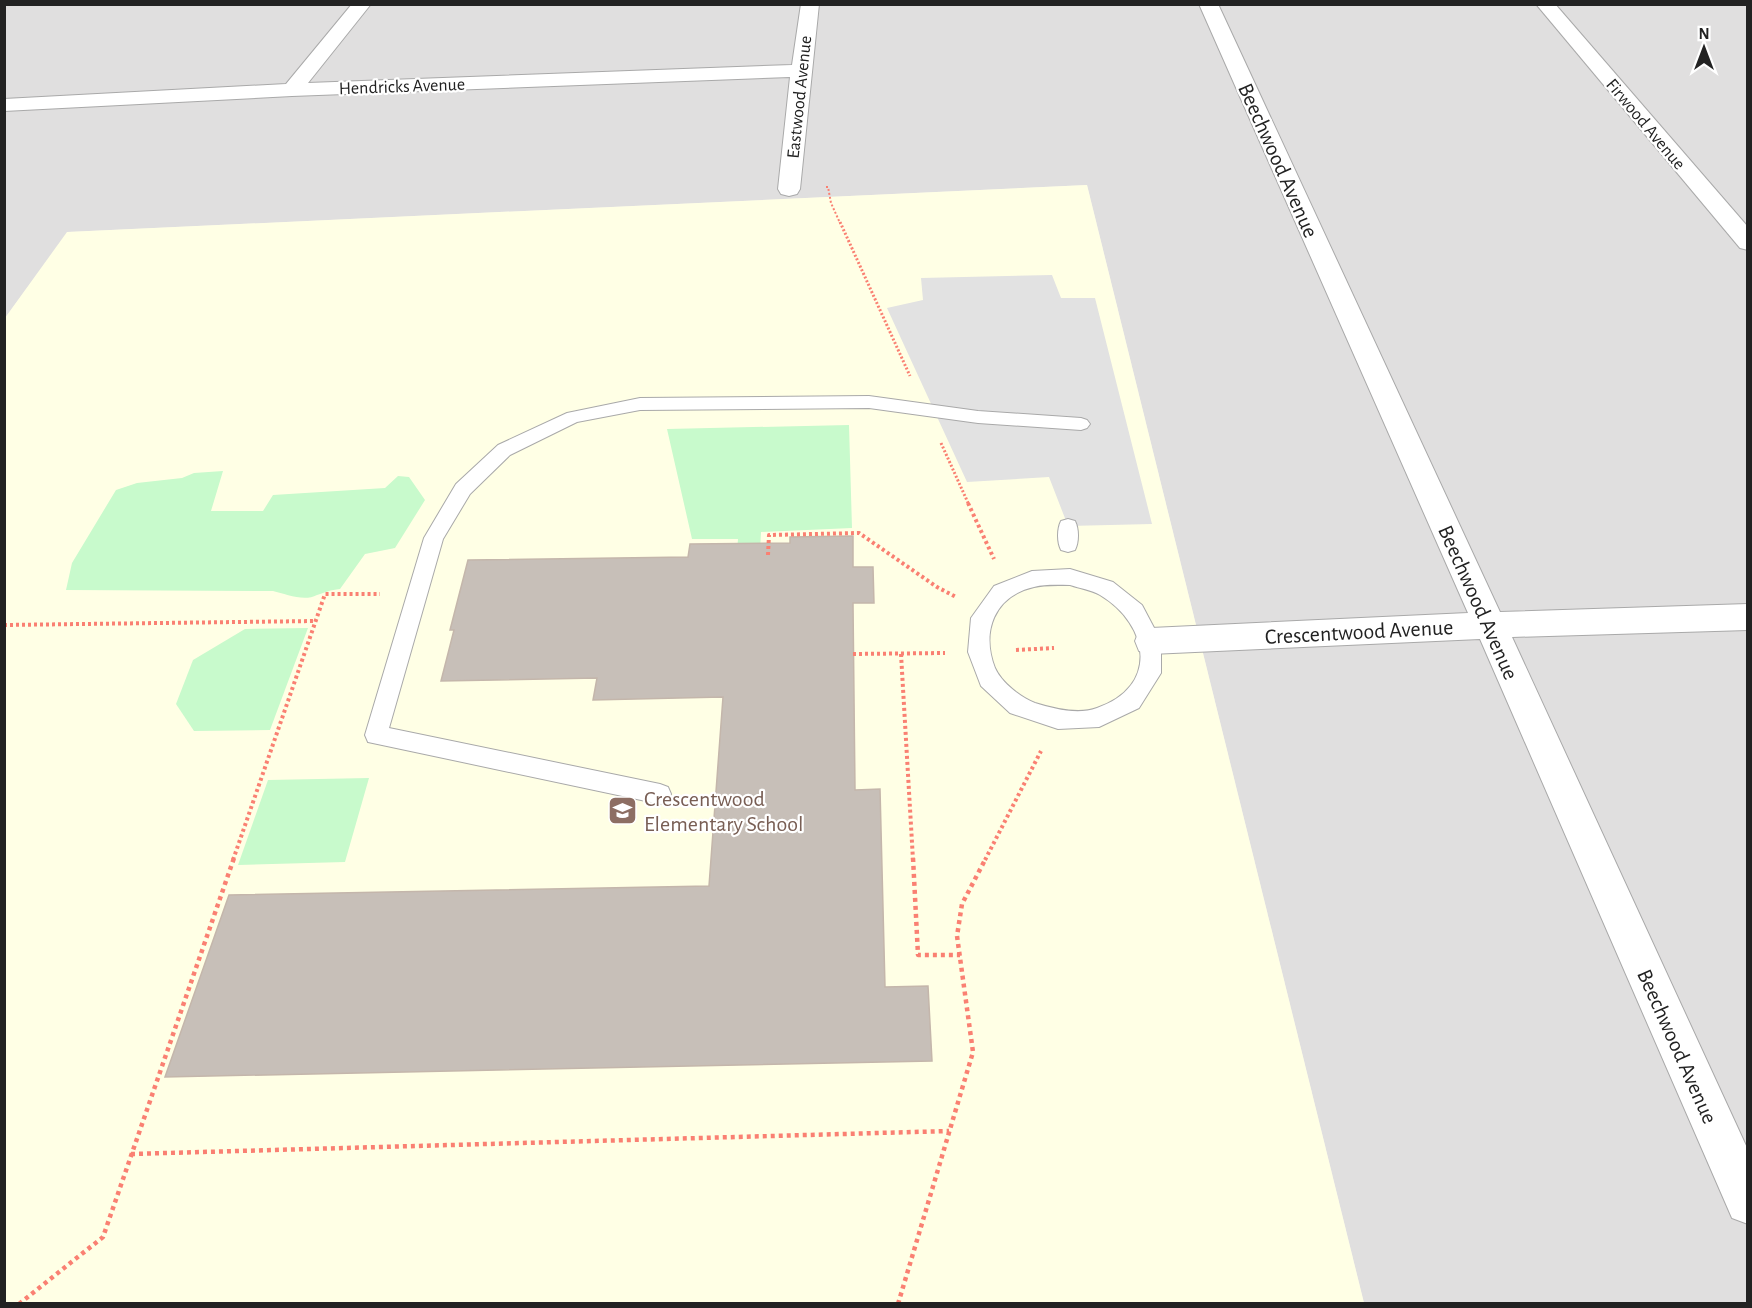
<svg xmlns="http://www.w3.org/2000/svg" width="1752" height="1308" viewBox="0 0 1752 1308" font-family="'Alegreya Sans',sans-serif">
	<rect width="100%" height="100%" fill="#f2efe9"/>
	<path fill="#e0dfdf" d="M5 5H1747V1303H1364L1087 185 68 232 5 318Z"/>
	<path fill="#ffffe5" d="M1087 185 1364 1303 5 1304V318L67 232Z"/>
	<g fill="#c8facc">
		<path d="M849 425 852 528 761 532 760 551H737L738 539H692L667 429Z"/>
		<path d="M223 471 211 511H263L273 495 385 488 398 476 409 477 425 500 395 548 365 554 340 589C330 590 326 592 317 595 304 602 286 594 273 591L66 590 72 563 116 490 137 483 182 478 194 473Z"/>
		<path d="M308 628 270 730 194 731 176 704 193 660 245 629Z"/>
		<path d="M369 778 345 862 238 865 268 780Z"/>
	</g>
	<path fill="#e2e2e2" d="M1052 275 1061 298H1095L1152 524 1068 526 1049 477 967 482 887 308 923 300 921 278Z"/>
	<path fill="#c7bfb8" stroke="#c4b6ab" stroke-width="1.5" d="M853 536V567H873L874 603H853L855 790 880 789 885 987 928 986 932 1061 165 1077 229 895 709 886 723 697 593 700 597 678 441 681 454 630H450L468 560 688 557 690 544 790 543V537Z"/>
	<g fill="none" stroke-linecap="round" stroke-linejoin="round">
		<defs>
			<g id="lane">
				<path d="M869 396 978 411 1081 418 1087 420 1090 424 1087 428 1081 430 978 423 869 408 640 410 577 422 510 455 470 494 443 539 389 728 660 784 668 787 671 794 668 801 660 804 368 742 365 735 424 538 456 484 498 445 567 413 640 398Z"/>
				<path d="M1068 519 1075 521C1079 529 1079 542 1075 550L1068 552 1061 550C1057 542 1057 529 1061 521Z"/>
				<path d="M1070 569 1113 582 1142 605 1161 641V673L1139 708 1099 727 1058 729 1010 713 981 686 968 652 971 618 994 586 1032 571ZM1070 585C1079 588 1092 590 1100 595 1150 625 1159 687 1097 708 1078 715 1054 709 1035 703 1021 698 1001 682 995 668 981 632 994 596 1034 587 1045 584 1058 585 1070 585Z"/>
			</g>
			<g id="street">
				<path d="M352 4H371L308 83 792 65 801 4H819L800 189 797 194 789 196 781 194 778 189 790 77 292 96 4 111V99L286 84Z"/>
				<path d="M1199 4H1218L1500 612 1748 604V630L1512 637 1748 1150V1224L1732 1218 1480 639 1151 654 1139 651 1135 641 1139 631 1151 628 1468 613Z"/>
				<path d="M1536 4H1555L1748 227V250L1740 248Z"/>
			</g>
		</defs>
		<use href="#lane" stroke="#a9a9a9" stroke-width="2"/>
		<use href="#street" stroke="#a9a9a9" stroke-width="2"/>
		<path stroke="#fa8072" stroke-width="2" stroke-dasharray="2 2" stroke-linecap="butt" d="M826 187H828L831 203 840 223"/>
		<g stroke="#fa8072" stroke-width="3" stroke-dasharray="2 2" stroke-linecap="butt">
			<path d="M840 222 910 376"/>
			<path d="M941 443 969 505"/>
		</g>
		<g stroke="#fa8072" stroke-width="4" stroke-dasharray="3 3" stroke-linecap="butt">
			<path d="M968 503 994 559"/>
			<path d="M768 555 769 535 859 533 937 587 956 597"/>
			<path d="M4 625 316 621"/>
			<path d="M1016 650 1054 648"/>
			<path d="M853 654 945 653"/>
			<path d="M901 654 913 860"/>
			<path d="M233 860 325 594H380"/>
			<path d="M985 860 1041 751"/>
		</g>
		<g stroke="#fa8072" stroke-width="4.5" stroke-dasharray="4 4" stroke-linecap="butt">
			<path d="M913 858 918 955H960"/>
			<path d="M131 1154 949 1131"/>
			<path d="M19 1304 103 1237 234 858"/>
			<path d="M898 1304 973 1052 957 936 962 904 986 858"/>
		</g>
		<use href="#lane" fill="#fff" fill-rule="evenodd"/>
		<use href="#street" fill="#fff" fill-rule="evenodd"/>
	</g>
	<defs>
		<symbol id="school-square" viewBox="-11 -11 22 22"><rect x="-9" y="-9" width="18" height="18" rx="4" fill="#8d6e63" stroke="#fff"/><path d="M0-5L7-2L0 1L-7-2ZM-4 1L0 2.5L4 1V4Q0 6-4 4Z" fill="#fff"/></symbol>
	</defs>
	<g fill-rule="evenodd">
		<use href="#school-square" x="606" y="794" width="33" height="33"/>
	</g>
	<g text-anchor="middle" stroke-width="4.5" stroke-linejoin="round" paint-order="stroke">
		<g font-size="18" fill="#222" stroke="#fff">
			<text transform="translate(402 86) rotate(-2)" y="6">Hendricks Avenue</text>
			<text transform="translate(799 97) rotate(-84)" y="6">Eastwood Avenue</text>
			<text transform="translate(1646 124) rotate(50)" y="6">Firwood Avenue</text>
		</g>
		<g font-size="22" fill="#222" stroke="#fff">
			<text transform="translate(1279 160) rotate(66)" y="8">Beechwood Avenue</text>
			<text transform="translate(1479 602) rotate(66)" y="8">Beechwood Avenue</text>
			<text transform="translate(1359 631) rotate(-3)" y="8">Crescentwood Avenue</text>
			<text transform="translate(1678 1046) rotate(66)" y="8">Beechwood Avenue</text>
		</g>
		<g font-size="22" fill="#785e54" stroke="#fff" text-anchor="start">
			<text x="644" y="806">Crescentwood<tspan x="644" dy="25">Elementary School</tspan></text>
		</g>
	</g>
	<rect width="1752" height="1308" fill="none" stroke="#222222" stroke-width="12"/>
	<g transform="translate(1704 48)" stroke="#ffffff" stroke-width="4.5" paint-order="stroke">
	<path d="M0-4.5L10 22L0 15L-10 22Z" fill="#222222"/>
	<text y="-9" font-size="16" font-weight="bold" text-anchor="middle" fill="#222222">N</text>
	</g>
</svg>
